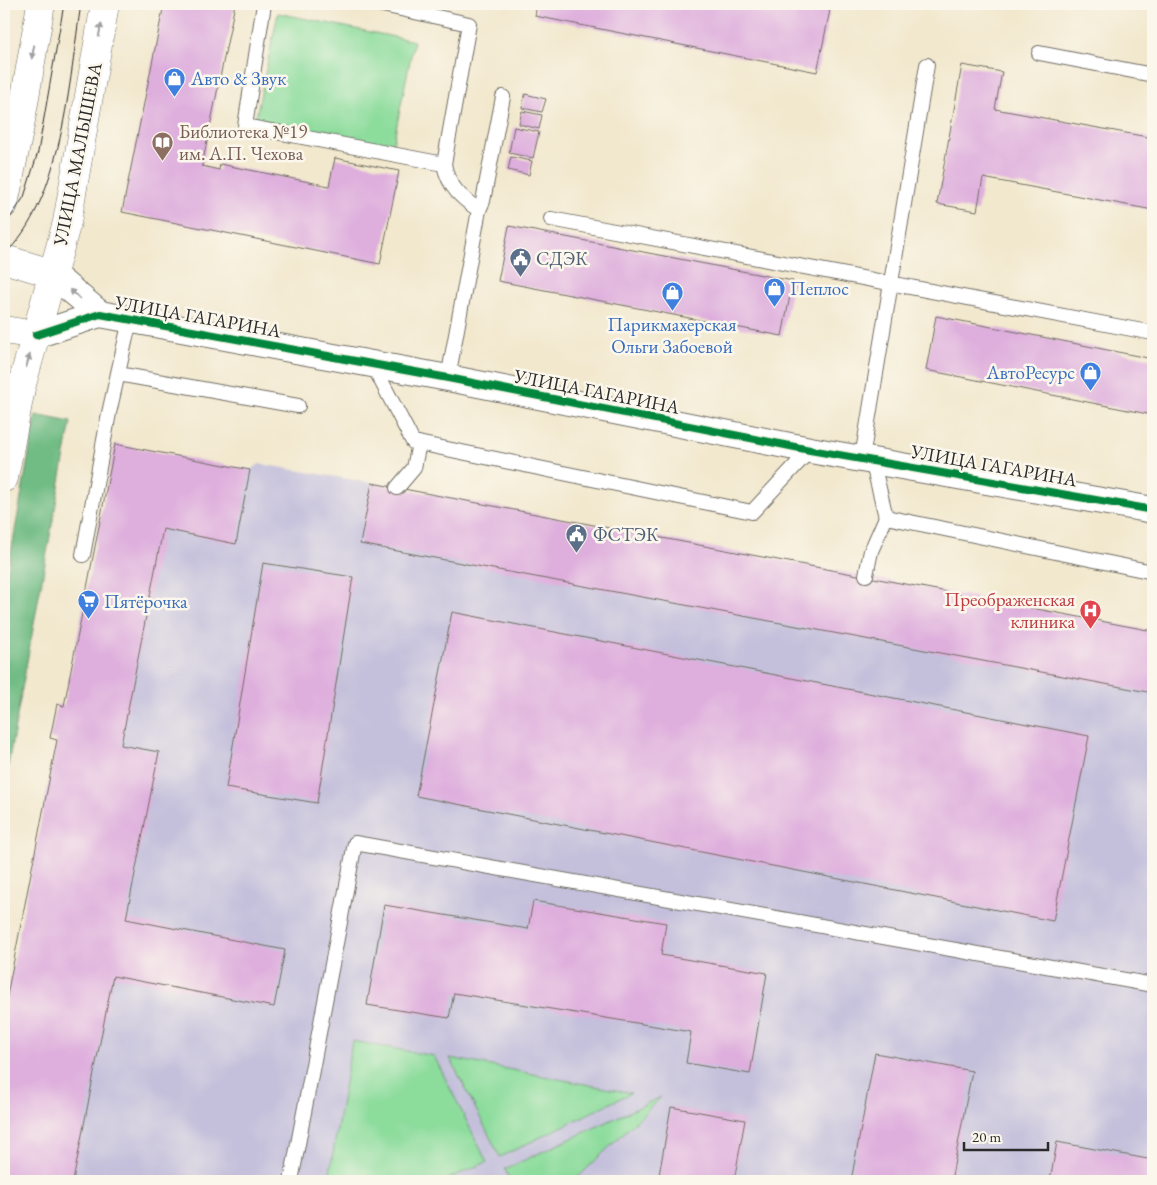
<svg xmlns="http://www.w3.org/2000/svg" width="1157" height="1185" viewBox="0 0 1157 1185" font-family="'EB Garamond',serif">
	<rect width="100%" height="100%" fill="#fbf7ec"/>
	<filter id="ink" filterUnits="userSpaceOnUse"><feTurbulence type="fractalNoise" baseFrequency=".02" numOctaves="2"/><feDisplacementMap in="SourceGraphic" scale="10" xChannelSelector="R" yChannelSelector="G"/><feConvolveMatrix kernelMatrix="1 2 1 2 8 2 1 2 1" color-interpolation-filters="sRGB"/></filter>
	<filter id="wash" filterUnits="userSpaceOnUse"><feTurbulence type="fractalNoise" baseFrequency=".0096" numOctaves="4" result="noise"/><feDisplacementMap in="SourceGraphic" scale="20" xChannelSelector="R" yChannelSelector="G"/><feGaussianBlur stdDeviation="1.12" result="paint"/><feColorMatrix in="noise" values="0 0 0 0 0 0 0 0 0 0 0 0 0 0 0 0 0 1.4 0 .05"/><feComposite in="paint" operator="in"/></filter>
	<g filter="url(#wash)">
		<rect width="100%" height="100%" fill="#f2e8ce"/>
		<path fill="#c4c0db" d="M115 444 250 470 260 464 372 483 360 543 1153 693V1181H4V1011L57 740 50 738 57 704 64 706Z"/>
		<g fill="#8cdc9c" stroke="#5c8464">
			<path d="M278 13 414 41 392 149 255 121Z"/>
			<path d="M352 1041 434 1056 487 1162 443 1181H348L329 1177Z"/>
			<path d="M450 1058 631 1093 500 1157Z"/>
			<path d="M661 1097 574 1181H510L505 1169Z"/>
		</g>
		<path fill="#71bc84" stroke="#4e7458" d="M36 415 71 422 4 787V591Z"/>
		<g id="blocks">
			<g fill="#deaedd">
				<path d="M164 4H235L202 166 219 170 220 164 329 186 335 158 399 171 380 264 122 212Z"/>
				<path d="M537 4H811V6L830 10 817 72 535 16Z"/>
				<path d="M962 65 1002 72 995 109 1153 138V210L983 178 977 211 937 204Z"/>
				<path d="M525 94 546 99 542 112 522 108Z"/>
				<path d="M522 111 542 115 539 129 519 124Z"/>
				<path d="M514 127 539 132 533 158 509 153Z"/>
				<path d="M511 157 532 161 529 175 508 170Z"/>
				<path d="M509 226 793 281 782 336 498 281Z"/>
				<path d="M936 316 1153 359V415L926 370Z"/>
				<path d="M115 444 250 470 236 544 163 529 121 745 159 752 126 919 285 950 274 1007 113 976 73 1181H4V1011L57 740 50 738 57 704 64 706Z"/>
				<path d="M372 483 1153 631V693L360 544Z"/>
				<path d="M263 563 353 577 317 803 226 788Z"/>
				<path d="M452 612 1089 736 1053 921 416 796Z"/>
				<path d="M533 901 666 923 661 955 767 973 750 1074 686 1063 691 1032 454 993 449 1018 367 1005 384 905 528 929Z"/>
				<path d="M875 1053 972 1071 951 1181H851Z"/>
				<path d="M671 1107 745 1120 734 1181H658Z"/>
				<path d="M1057 1142 1153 1160V1181H1050Z"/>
			</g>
		</g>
	</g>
	<g filter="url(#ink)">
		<use href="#blocks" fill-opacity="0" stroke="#716d64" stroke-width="1"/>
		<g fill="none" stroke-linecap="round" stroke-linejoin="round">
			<defs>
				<g id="service">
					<path d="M264 4 245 126 444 164"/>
					<path d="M378 4 469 24 444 164C448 186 461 198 479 210L448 378"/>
					<path d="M1039 53 1153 75"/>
					<path d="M479 210 483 201 503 97"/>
					<path d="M551 219 1153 333"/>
					<path d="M373 365 413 442 752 512 810 450"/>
					<path d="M118 374 298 406"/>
					<path d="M862 458 927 65"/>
					<path d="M872 460 886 517 1153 572"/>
					<path d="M397 488 414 468 419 443"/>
					<path d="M83 555 109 413 130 320"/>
					<path d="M866 575 871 551 886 517"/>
					<path d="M291 1181 355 843 1153 985"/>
				</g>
				<g id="minor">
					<path d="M51 273 100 314"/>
					<path d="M36 335 100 314 448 378 810 450 1153 510"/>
				</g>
				<g id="secondary">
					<path d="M4 259 51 273"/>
					<path d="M4 330 36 335"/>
				</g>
				<g id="primary">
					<path d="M4 204 20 126 41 4"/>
					<path d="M4 478 21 388 67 222 105 4"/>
				</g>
			</defs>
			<use href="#service" stroke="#716d64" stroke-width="16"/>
			<use href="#minor" stroke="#716d64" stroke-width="28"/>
			<use href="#secondary" stroke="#716d64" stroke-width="29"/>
			<use href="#primary" stroke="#716d64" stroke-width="29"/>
			<use href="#service" stroke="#fff" stroke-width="14"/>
			<use href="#minor" stroke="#fff" stroke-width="26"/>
			<use href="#secondary" stroke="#fff" stroke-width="28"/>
			<use href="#primary" stroke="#fff" stroke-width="28"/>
			<g stroke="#2b2b2b" stroke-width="1">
				<path d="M4 227 24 197 38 152 64 4"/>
				<path d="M4 255C63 200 69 81 81 4"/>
			</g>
			<defs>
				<path id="cycleway" d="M36 335 100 314 448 378 810 450 1153 510"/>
			</defs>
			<use href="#cycleway" stroke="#fbf7ec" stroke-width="11"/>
			<use href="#cycleway" stroke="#00873e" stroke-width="8"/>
		</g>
		<defs><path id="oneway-solid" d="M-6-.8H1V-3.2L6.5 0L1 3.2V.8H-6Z" transform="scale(1.25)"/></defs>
		<g fill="#a0a0a0">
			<use href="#oneway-solid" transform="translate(100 30) rotate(-80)"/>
			<use href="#oneway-solid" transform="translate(33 52) rotate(100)"/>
			<use href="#oneway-solid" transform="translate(75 294) rotate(-139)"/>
			<use href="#oneway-solid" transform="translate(28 361) rotate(-74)"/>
		</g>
	</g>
	<defs>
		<symbol id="shop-pin" viewBox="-11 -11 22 30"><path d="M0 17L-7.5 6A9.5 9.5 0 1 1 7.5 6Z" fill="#3f7fe0" stroke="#fbf7ec"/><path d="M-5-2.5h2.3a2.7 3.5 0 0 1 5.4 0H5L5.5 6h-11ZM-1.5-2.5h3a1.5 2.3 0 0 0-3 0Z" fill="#fff"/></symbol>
		<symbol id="library-pin" viewBox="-11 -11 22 30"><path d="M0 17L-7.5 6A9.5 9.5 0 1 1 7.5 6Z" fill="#8d6e63" stroke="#fbf7ec"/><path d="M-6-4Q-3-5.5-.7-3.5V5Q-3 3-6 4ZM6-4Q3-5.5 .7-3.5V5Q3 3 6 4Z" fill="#fff"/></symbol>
		<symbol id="civic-pin" viewBox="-11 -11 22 30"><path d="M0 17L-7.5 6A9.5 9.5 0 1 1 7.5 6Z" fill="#5c6f8a" stroke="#fbf7ec"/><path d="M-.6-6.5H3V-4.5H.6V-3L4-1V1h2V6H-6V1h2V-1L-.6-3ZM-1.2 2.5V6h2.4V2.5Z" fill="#fff"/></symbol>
		<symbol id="supermarket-pin" viewBox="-11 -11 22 30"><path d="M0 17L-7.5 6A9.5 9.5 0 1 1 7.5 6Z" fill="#3f7fe0" stroke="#fbf7ec"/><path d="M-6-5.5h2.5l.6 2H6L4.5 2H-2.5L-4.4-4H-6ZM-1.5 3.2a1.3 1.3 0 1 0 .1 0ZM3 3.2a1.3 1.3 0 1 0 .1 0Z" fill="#fff"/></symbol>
		<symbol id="hospital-pin" viewBox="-11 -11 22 30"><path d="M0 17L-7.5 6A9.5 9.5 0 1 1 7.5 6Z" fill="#e0444e" stroke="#fbf7ec"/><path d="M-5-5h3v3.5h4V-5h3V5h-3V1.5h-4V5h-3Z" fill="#fff"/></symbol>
	</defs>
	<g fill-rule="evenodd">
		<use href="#shop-pin" x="162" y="66" width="25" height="34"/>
		<use href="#library-pin" x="150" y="130" width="25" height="34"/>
		<use href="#civic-pin" x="508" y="246" width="25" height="34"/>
		<use href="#shop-pin" x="762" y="276" width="25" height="34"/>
		<use href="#shop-pin" x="660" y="280" width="25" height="34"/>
		<use href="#shop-pin" x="1078" y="360" width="25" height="34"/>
		<use href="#civic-pin" x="564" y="522" width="25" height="34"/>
		<use href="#supermarket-pin" x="76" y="588" width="25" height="34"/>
		<use href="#hospital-pin" x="1078" y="598" width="25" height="34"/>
	</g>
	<g text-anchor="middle" stroke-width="5" stroke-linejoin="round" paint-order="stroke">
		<g font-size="19" fill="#366cbe" stroke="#fbf7ec" text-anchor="start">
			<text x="191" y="85">Авто &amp; Звук</text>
			<text x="790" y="295">Пеплос</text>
			<text x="672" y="331" text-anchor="middle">Парикмахерская<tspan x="672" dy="22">Ольги Забоевой</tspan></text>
			<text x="1075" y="379" text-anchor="end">АвтоРесурс</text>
			<text x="104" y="608">Пятёрочка</text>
		</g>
		<g font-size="19" fill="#785e54" stroke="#fbf7ec" text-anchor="start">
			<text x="179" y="138">Библиотека №19<tspan x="179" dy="22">им. А.П. Чехова</tspan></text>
		</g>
		<g font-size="19" fill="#2b2b2b" stroke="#fbf7ec">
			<text transform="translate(77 154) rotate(-79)" y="7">УЛИЦА МАЛЫШЕВА</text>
			<text transform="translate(198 316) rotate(10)" y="7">УЛИЦА ГАГАРИНА</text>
			<text transform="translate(597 391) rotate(11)" y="7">УЛИЦА ГАГАРИНА</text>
			<text transform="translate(994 465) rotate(10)" y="7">УЛИЦА ГАГАРИНА</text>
		</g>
		<g font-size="19" fill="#4e5e75" stroke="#fbf7ec" text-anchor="start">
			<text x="536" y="265">СДЭК</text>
			<text x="593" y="541">ФСТЭК</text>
		</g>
		<g font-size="19" fill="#be3a42" stroke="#fbf7ec" text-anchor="end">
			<text x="1075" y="606">Преображенская<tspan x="1075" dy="22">клиника</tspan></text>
		</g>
	</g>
	<rect width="1157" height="1185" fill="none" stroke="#fbf7ec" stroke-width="20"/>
	<path d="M964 1142v8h84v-8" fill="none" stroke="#2b2b2b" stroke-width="2.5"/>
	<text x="972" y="1142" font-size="15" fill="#2b2b2b" stroke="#fbf7ec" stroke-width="4" paint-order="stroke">20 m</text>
</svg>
